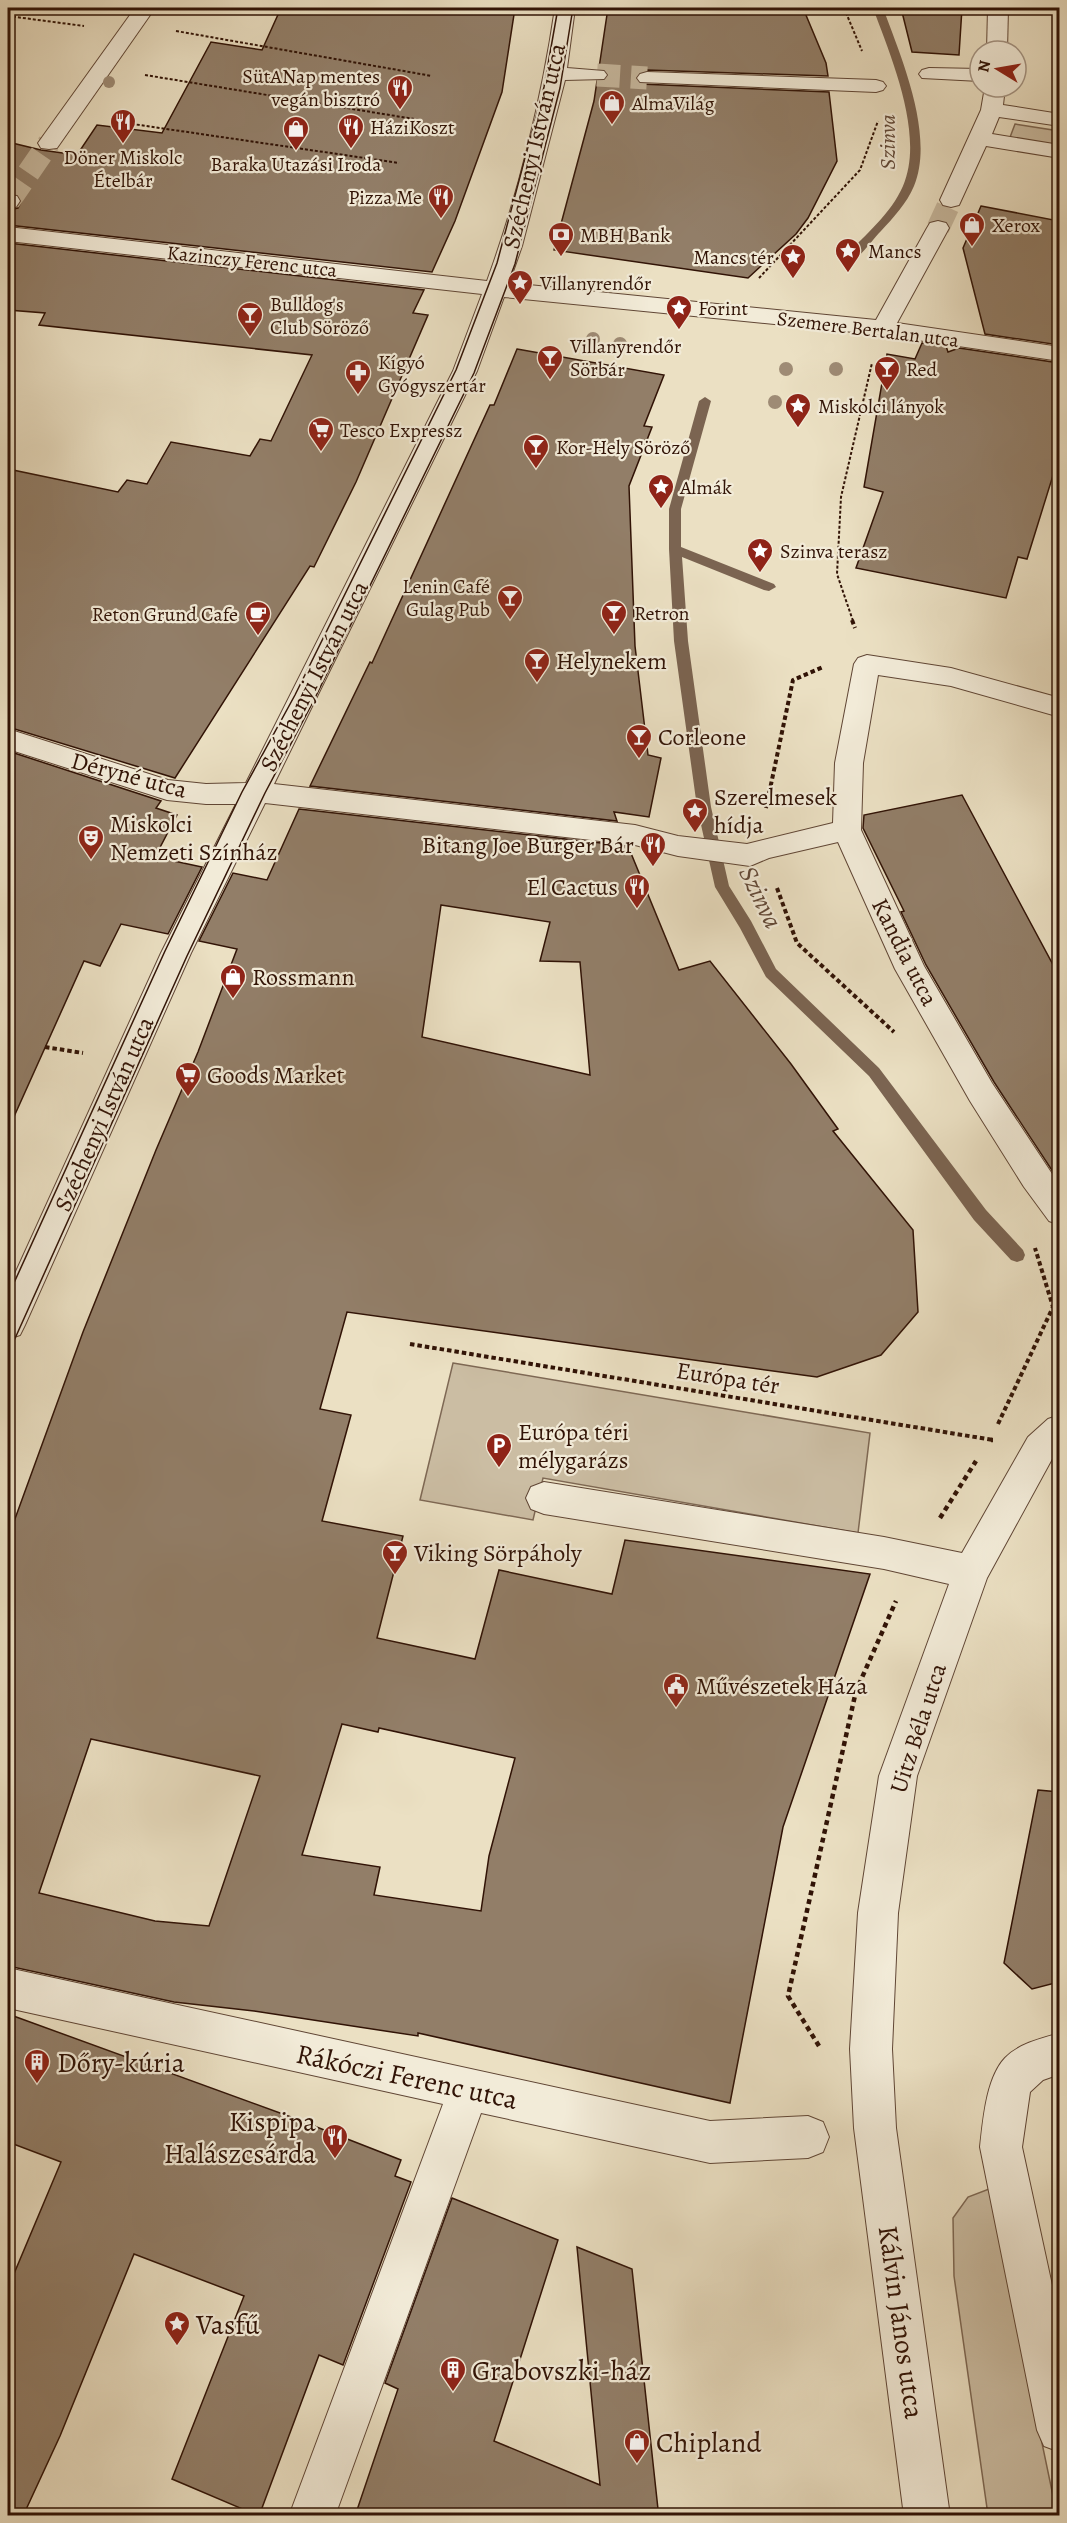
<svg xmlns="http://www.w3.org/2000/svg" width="1067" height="2523" viewBox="0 0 1067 2523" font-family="Alegreya,serif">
	<rect width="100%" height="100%" fill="#ebe0c3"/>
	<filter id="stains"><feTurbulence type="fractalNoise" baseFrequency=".00333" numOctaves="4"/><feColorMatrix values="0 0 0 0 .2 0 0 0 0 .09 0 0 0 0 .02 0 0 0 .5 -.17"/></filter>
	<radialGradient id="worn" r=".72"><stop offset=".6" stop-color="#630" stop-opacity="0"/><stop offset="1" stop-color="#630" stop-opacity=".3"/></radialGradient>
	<g fill="#cbbda3" stroke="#7e6854" stroke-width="1.5">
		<path d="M1015 124 1059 131V148L1009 140Z"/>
		<path d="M453 1363 870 1433 858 1533 543 1478 533 1520 420 1500Z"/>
		<path d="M989 2189 1057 2515H988L954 2276 953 2218 968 2197Z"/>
	</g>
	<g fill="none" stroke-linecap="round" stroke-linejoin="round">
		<g fill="#7b6451" fill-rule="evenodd">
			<path d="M873 8H883C901 57 935 135 914 186 907 203 893 218 881 231 872 240 860 259 848 262L842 259 844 257C864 236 891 214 903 186 925 135 891 57 873 8Z"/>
			<path d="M705 397 711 401 681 509V547L774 584 776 587 769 591 764 590 682 557 688 641 711 807 729 886 751 921 776 969 879 1068 986 1210 1023 1250 1025 1255 1023 1260 1017 1262 1011 1260 974 1220 869 1076 766 977 740 928 715 887 697 807 674 641 669 549V509L699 401Z"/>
		</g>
	</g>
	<g fill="#927e68" stroke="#311306" stroke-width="1.5" fill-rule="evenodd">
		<path d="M281 8H515L502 92 455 221 432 272 8 225V210L18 208 22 200 17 194 8 193V142L41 150 77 155 97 125 162 133 211 42 262 50Z"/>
		<path d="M608 8H803L826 63 828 76 647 70 639 72 635 78 640 84 829 92 837 161 808 218 796 234 748 278 554 250 594 101 597 81 606 80 609 75 606 70 599 68Z"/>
		<path d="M901 8H962L959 55 912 52Z"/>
		<path d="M981 206 1059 221V345L985 334 963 248Z"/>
		<path d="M8 243 424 290 413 313 428 315 356 482 314 567 310 566 175 778 8 727V469L118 492 127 480 147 484 171 442 250 456 260 439 271 441 312 355 39 325 45 313 8 310Z"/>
		<path d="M922 343 946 346 948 352 959 348 1059 363V456L1027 559 1018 557 1006 598 856 568 883 492 864 487 887 354 915 359Z"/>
		<path d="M517 349 664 375 644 426 652 427 629 486 635 646 648 755 661 758 649 817 614 812 617 821 310 786 370 662 372 663 490 405H494Z"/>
		<path d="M8 751 161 801 156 808 177 815 155 857 202 867 168 934 121 924 100 966 84 961 8 1130Z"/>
		<path d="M962 795 1059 976V1181L994 1082 926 965 901 912 904 911 863 828 864 815Z"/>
		<path d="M299 809 628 846 679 970 710 961 791 1064 838 1129 833 1131 913 1230 918 1312 881 1355 817 1377 347 1312 320 1409 351 1415 322 1521 403 1536 377 1638 475 1659 499 1570 612 1594 625 1540 870 1574 783 1827 730 2103 418 2033V2036L254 2011 174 2002 8 1966V1538L83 1332 156 1150 198 1052 237 949 199 941 233 873 267 880ZM441 905 550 922 540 961 580 962 590 1075 422 1037ZM342 1724 378 1732 379 1728 515 1758 489 1856 481 1911 374 1895 380 1867 302 1855ZM91 1739 260 1776 209 1926 155 1921 39 1893Z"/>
		<path d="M1038 1790 1059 1792V1982L1032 1989 1004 1963Z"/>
		<path d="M8 2014 291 2117 401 2160 395 2176 411 2182 343 2365 319 2355 259 2516 172 2479 244 2296 134 2254 60 2436 23 2516H8V2288L61 2162 8 2142Z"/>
		<path d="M452 2198 558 2240 494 2441 600 2485 577 2247 632 2269 658 2509 671 2516H355L398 2389 385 2383Z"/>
	</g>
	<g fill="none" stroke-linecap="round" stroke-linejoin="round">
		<g stroke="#c6b79d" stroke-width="23" stroke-dasharray="23 11" stroke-linecap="butt">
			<path d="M597 75 647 78"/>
			<path d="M9 201 49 143"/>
			<path d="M938 228 951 200"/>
		</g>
		<defs>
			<g id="minor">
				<path d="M135 8H155L57 148 49 149 41 148 38 143Z"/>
				<path d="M555 8H575L567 68 604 71 607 75 604 79 565 80 522 246 509 283 876 320 927 228 930 223 938 221 946 223 949 228 897 323 1060 347V361L883 335 504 297 477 371 274 784 635 825 678 836 747 844 833 823 835 763 854 664 858 658 867 655 951 668 1060 698V717L951 686 878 675 863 763 861 830 924 966 992 1083 1060 1186V1225L1049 1221 1024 1187 970 1101 895 969 838 842 769 858 750 866 678 856 635 845 265 803 191 953 25 1325 20 1335 8 1339V1289L161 953 236 804H206L167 800 8 749V729L168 780 206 784 246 783 453 371 482 294 8 241V227L487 281C518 196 542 98 555 8Z"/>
				<path d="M988 8H1008L1007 51H987Z"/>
				<path d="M929 68 980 69V81L922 78 919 74 922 70Z"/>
				<path d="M647 72 876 80 883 82 886 86 883 90 876 92 640 82 637 78 640 74Z"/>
				<path d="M985 87H1005L1003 105 1060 114V126L999 117 992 134 1060 145V158L986 146 959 205 951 207 943 205 940 200 981 110Z"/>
				<path d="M8 195 17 196 20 201 16 207 8 208Z"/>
				<path d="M1060 1415V1452L1052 1459 987 1578 917 1776 898 1913 892 2049 896 2128 950 2516H904L854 2128 850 2049 858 1913 879 1776 949 1584 884 1569 544 1514 531 1509 526 1498 531 1487 544 1482 884 1537 962 1553 1028 1437 1048 1419Z"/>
				<path d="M8 1968 710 2121 808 2116 823 2122 829 2137 823 2152 808 2158 710 2163 481 2113 335 2516H289L443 2104 8 2008Z"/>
				<path d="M1060 2033V2074L1043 2080 1030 2092 1022 2147 1060 2322V2452L1044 2446 1037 2430 980 2147C983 2121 986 2078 1005 2058 1018 2044 1042 2038 1060 2033Z"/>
			</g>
		</defs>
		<use href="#minor" stroke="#604635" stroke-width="2"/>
		<g stroke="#311306" stroke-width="2" stroke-dasharray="3 2" stroke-linecap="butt">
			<path d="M844 8 862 51"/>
			<path d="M8 16 84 26"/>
			<path d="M176 31 432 76"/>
			<path d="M145 75 420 120"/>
			<path d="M112 121 399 163"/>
			<path d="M759 278 860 170 878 121"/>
			<path d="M853 621 837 574 841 497 872 363"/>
		</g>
		<g stroke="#311306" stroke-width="4" stroke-dasharray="4.5 3" stroke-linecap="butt">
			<path d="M852 620 855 628"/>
			<path d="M766 808 793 680 823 667"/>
			<path d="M777 888 797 943 894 1032"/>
			<path d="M45 1047 83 1053"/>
			<path d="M410 1344 993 1440"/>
			<path d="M998 1424 1053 1307 1035 1248"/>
		</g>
		<g stroke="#311306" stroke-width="4.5" stroke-dasharray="5 4" stroke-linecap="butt">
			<path d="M991 1440H993"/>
			<path d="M940 1518 976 1461"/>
			<path d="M819 2046 788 1996 856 1691 896 1601"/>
		</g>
		<use href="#minor" fill="#f2ebd8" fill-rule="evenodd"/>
		<g stroke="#311306" stroke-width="1.5">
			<path d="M8 1296 165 951 242 792 295 695 456 370 497 263 544 87 558 8"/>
			<path d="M8 1354 187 956 265 793 314 700 474 373 515 264 560 88 573 8"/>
		</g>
	</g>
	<g fill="#9e8b75">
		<circle cx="109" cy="82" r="6"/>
		<circle cx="593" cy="339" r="7"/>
		<circle cx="620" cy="344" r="7"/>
		<circle cx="786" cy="369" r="7"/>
		<circle cx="836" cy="369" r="7"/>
		<circle cx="775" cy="402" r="7"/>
	</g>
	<defs>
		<symbol id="restaurant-pin" viewBox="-11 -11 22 30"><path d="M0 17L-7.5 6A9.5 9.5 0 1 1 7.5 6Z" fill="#8f2418" stroke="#f2ebd8"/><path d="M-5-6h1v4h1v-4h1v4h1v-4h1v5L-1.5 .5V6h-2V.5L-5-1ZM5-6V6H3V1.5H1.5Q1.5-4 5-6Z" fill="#fff"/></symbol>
		<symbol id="shop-pin" viewBox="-11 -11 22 30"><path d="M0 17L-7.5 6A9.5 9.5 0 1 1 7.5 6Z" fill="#8f2418" stroke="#f2ebd8"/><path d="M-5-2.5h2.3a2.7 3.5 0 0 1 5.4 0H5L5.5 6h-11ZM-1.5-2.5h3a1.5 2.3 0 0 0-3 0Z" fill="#fff"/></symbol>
		<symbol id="bank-pin" viewBox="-11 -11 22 30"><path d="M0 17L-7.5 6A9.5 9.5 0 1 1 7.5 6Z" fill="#8f2418" stroke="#f2ebd8"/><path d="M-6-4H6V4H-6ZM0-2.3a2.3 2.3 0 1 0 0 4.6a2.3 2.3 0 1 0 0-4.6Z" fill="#fff"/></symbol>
		<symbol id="sight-pin" viewBox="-11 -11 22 30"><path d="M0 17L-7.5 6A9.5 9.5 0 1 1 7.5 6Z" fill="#8f2418" stroke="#f2ebd8"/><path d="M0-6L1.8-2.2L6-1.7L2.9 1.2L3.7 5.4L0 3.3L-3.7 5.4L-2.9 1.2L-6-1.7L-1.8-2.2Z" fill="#fff"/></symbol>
		<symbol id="bar-pin" viewBox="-11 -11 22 30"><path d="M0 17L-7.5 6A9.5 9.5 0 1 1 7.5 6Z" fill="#8f2418" stroke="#f2ebd8"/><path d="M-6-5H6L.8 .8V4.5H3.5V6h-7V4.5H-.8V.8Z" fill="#fff"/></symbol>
		<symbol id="pharmacy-pin" viewBox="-11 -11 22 30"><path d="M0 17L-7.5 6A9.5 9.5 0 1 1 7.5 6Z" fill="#8f2418" stroke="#f2ebd8"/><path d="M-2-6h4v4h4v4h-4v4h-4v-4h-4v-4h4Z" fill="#fff"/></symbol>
		<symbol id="supermarket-pin" viewBox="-11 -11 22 30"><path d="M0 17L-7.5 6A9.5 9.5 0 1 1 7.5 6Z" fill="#8f2418" stroke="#f2ebd8"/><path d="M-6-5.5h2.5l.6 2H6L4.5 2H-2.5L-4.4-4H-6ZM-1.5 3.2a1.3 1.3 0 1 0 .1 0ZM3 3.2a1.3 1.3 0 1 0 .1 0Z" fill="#fff"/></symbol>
		<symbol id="cafe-pin" viewBox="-11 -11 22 30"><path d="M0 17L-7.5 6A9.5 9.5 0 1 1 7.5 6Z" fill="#8f2418" stroke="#f2ebd8"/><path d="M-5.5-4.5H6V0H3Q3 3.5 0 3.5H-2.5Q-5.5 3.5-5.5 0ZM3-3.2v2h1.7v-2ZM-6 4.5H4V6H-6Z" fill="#fff"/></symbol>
		<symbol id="theatre-pin" viewBox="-11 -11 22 30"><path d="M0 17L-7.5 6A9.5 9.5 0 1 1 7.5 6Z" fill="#8f2418" stroke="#f2ebd8"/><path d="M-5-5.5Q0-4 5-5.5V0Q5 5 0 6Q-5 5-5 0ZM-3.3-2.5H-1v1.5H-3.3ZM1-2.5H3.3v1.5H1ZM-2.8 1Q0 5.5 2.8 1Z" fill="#fff"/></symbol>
		<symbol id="parking-pin" viewBox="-11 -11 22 30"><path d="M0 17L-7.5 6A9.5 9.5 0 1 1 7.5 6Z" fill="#8f2418" stroke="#f2ebd8"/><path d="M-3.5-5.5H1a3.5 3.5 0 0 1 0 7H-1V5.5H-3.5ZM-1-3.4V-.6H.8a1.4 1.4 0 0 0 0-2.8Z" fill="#fff"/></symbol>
		<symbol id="civic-pin" viewBox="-11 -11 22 30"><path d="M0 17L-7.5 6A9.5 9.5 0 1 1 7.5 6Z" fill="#8f2418" stroke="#f2ebd8"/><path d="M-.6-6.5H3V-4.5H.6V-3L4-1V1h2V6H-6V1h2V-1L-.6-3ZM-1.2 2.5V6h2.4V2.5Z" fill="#fff"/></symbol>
		<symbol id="building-pin" viewBox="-11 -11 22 30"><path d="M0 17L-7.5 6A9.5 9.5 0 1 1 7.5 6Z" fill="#8f2418" stroke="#f2ebd8"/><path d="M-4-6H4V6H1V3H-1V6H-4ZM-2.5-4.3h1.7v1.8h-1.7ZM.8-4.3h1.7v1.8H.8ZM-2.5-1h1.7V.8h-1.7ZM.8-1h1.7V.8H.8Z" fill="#fff"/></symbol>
	</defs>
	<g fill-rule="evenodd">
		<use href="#restaurant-pin" x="385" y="73" width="30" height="40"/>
		<use href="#shop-pin" x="597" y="88" width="30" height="40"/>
		<use href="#restaurant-pin" x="108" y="107" width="30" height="40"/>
		<use href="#restaurant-pin" x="336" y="112" width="30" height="40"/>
		<use href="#shop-pin" x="281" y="114" width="30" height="40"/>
		<use href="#restaurant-pin" x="426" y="182" width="30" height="40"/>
		<use href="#shop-pin" x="957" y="210" width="30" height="40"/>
		<use href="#bank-pin" x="546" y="220" width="30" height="40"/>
		<use href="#sight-pin" x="833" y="236" width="30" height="40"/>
		<use href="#sight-pin" x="778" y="242" width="30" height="40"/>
		<use href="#sight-pin" x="505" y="268" width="30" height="40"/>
		<use href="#sight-pin" x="664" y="293" width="30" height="40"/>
		<use href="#bar-pin" x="235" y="300" width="30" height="40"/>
		<use href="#bar-pin" x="535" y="343" width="30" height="40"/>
		<use href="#bar-pin" x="872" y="354" width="30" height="40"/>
		<use href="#pharmacy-pin" x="343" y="358" width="30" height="40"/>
		<use href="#sight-pin" x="783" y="391" width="30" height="40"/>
		<use href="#supermarket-pin" x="306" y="415" width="30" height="40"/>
		<use href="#bar-pin" x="521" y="432" width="30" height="40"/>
		<use href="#sight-pin" x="646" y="472" width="30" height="40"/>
		<use href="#sight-pin" x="745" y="536" width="30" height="40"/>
		<use href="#bar-pin" x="495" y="583" width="30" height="40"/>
		<use href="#bar-pin" x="599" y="598" width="30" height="40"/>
		<use href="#cafe-pin" x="243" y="599" width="30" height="40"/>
		<use href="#bar-pin" x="522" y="646" width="30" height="40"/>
		<use href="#bar-pin" x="624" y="722" width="30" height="40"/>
		<use href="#sight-pin" x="680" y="796" width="30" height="40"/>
		<use href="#theatre-pin" x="76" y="823" width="30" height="40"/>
		<use href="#restaurant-pin" x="638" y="830" width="30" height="40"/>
		<use href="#restaurant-pin" x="622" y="872" width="30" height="40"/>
		<use href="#shop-pin" x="218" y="962" width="30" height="40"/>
		<use href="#supermarket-pin" x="173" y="1060" width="30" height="40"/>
		<use href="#parking-pin" x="484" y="1431" width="30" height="40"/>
		<use href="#bar-pin" x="380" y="1538" width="30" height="40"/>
		<use href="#civic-pin" x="661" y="1671" width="30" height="40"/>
		<use href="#building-pin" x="22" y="2047" width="30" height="40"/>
		<use href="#restaurant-pin" x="320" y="2122" width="30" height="40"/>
		<use href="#sight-pin" x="162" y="2309" width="30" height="40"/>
		<use href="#building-pin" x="438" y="2355" width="30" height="40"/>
		<use href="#shop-pin" x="622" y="2427" width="30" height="40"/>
	</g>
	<g text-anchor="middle" stroke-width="4.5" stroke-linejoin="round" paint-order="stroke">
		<g font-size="20" fill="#311306" stroke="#f2ebd8" text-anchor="start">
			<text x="380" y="83" text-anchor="end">SütANap mentes<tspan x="380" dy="23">vegán bisztró</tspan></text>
			<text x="632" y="110">AlmaVilág</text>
			<text x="370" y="134">HáziKoszt</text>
			<text x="123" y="164" text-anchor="middle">Döner Miskolc<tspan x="123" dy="23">Ételbár</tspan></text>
			<text x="296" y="171" text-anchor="middle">Baraka Utazási Iroda</text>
			<text x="422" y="204" text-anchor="end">Pizza Me</text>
			<text x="992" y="232">Xerox</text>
			<text x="580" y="242">MBH Bank</text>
			<text x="868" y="258">Mancs</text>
			<text x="774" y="264" text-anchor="end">Mancs tér</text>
			<text x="540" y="290">Villanyrendőr</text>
			<text x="270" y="311">Bulldog's<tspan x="270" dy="23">Club Söröző</tspan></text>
			<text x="698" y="315">Forint</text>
			<text x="570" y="353">Villanyrendőr<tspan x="570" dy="23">Sörbár</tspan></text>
			<text x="378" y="369">Kígyó<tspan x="378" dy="23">Gyógyszertár</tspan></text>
			<text x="906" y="376">Red</text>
			<text x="818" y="413">Miskolci lányok</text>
			<text x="340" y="437">Tesco Expressz</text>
			<text x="556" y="454">Kor-Hely Söröző</text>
			<text x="680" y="494">Almák</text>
			<text x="780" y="558">Szinva terasz</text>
			<text x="490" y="593" text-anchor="end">Lenin Café<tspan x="490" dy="23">Gulag Pub</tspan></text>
			<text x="634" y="620">Retron</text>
			<text x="238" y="621" text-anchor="end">Reton Grund Cafe</text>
		</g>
		<g font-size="20" fill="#311306" stroke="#f2ebd8">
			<text transform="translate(252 261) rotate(6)" y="7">Kazinczy Ferenc utca</text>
			<text transform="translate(868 329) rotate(7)" y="7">Szemere Bertalan utca</text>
		</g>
		<g font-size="22" font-style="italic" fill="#624938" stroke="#f2ebd8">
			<text transform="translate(887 142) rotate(-90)" y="8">Szinva</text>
		</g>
		<g font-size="24" fill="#311306" stroke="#f2ebd8">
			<text transform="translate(534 146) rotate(-77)" y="8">Széchenyi István utca</text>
			<text transform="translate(314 676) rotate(-63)" y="8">Széchenyi István utca</text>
			<text transform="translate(129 775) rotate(15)" y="8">Déryné utca</text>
			<text transform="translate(905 952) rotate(63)" y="8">Kandia utca</text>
			<text transform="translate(104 1114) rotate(-66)" y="8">Széchenyi István utca</text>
			<text transform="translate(728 1378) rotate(9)" y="8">Európa tér</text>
			<text transform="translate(918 1728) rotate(-72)" y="8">Uitz Béla utca</text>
		</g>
		<g font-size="24" fill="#311306" stroke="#f2ebd8" text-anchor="start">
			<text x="556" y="669">Helynekem</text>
			<text x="658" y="745">Corleone</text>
			<text x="714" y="805">Szerelmesek<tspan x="714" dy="28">hídja</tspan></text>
			<text x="110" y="832">Miskolci<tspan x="110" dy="28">Nemzeti Színház</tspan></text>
			<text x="634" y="853" text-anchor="end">Bitang Joe Burger Bár</text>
			<text x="618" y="895" text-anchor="end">El Cactus</text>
			<text x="252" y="985">Rossmann</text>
			<text x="207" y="1083">Goods Market</text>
			<text x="518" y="1440">Európa téri<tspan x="518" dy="28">mélygarázs</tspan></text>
			<text x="414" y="1561">Viking Sörpáholy</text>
			<text x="696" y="1694">Művészetek Háza</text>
		</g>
		<g font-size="26" font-style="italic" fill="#624938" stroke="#f2ebd8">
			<text transform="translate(761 897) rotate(64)" y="9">Szinva</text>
		</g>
		<g font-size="28" fill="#311306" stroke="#f2ebd8" text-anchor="start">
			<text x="57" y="2072">Dőry-kúria</text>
			<text x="316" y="2131" text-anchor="end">Kispipa<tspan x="316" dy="32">Halászcsárda</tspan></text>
			<text x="196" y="2334">Vasfű</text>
			<text x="472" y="2380">Grabovszki-ház</text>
			<text x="656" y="2452">Chipland</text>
		</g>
		<g font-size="28" fill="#311306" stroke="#f2ebd8">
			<text transform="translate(407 2076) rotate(12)" y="10">Rákóczi Ferenc utca</text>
			<text transform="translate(902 2322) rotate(82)" y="10">Kálvin János utca</text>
		</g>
	</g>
	<rect width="1067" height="2523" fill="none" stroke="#ebe0c3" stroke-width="30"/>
	<rect x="9" y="9" width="1049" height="2505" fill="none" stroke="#311306" stroke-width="3"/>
	<rect x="15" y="15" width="1037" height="2493" fill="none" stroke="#311306" stroke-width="1.5"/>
	<g transform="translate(998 69) rotate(281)"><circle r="28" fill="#f2ebd8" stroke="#a59584" stroke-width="1.5"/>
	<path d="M0-4.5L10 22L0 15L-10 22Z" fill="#8f2418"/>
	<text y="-9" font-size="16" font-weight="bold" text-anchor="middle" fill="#311306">N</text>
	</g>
	<rect width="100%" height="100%" filter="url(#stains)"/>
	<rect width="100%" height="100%" fill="url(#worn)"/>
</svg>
